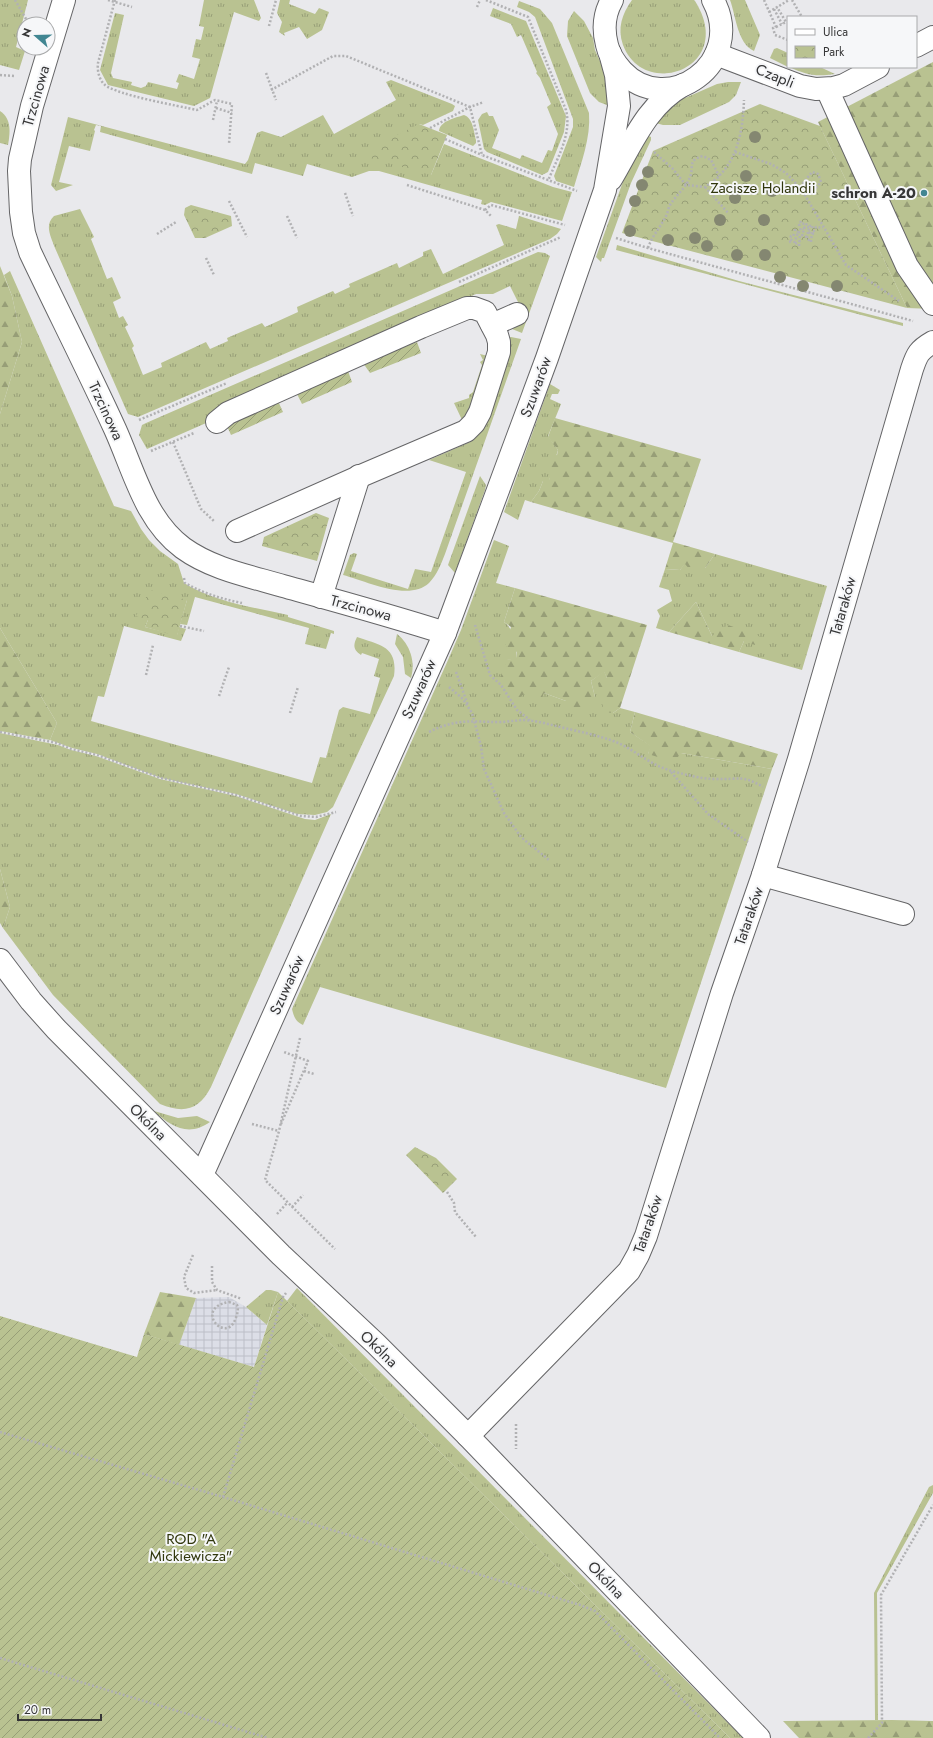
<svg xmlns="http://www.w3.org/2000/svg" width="933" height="1738" viewBox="0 0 933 1738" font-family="Jost,sans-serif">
	<defs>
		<pattern id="industrial-grid" width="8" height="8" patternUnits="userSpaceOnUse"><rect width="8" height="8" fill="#dcdee7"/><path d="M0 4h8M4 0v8" fill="none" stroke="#bdbfc7"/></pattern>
		<pattern id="grass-tufts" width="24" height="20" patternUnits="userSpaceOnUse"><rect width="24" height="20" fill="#b9c291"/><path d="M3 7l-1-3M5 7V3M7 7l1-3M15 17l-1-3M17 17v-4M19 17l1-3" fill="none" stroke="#979e77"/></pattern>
		<pattern id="forest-firs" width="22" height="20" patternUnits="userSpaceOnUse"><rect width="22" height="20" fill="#b9c291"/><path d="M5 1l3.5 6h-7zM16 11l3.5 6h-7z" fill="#979e77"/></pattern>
		<pattern id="park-crowns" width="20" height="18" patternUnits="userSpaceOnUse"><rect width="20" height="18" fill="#b9c291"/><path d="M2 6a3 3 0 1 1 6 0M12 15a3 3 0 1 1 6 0" fill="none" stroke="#979e77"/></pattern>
		<pattern id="garden-furrows" width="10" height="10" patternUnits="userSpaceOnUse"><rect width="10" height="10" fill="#b9c291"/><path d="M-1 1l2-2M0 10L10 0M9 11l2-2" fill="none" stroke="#979e77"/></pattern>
	</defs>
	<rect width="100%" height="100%" fill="#e9e9ec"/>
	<path fill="url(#industrial-grid)" d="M229 1297 246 1307 267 1325 254 1367 179 1345 196 1298Z"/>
	<g fill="url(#grass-tufts)">
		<path d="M0 0H28L16 47 25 51 19 70 0 65Z"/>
		<path d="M204 0H254L261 18 259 21 234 12 210 98 194 106 108 85 100 70 115 13 124 15 111 73 113 78 132 82 131 85 141 88 146 86 148 82 177 89 179 83 176 82 179 74 194 79 200 59 192 57 196 39 201 40 204 27 199 26Z"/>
		<path d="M280 0H290L289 4 315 14 319 8 329 12 322 30 307 39 299 27 284 33 285 36 279 32 282 22 277 13Z"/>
		<path d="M632 0H694L695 1C737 68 644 101 623 45 617 28 622 14 632 0Z"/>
		<path d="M730 0H745L760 35 754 51C737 43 736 16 730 0Z"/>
		<path d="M519 1 540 9 552 23 589 113C591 138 581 163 574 187L556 181 554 176 573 127V119L535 17 529 12 517 7Z"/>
		<path d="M493 8 526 21 566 116 564 132 548 172 542 175 487 152 484 149 478 120 482 114 487 112 489 116H493L499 130 492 148 520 159 522 155 542 163 548 150 552 151 558 134 547 107 551 104 540 78 536 73 537 72 521 35 517 37 511 24 490 16Z"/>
		<path d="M574 11 584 21 593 38 595 50 604 70 612 107 599 102 590 93 567 36 568 21Z"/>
		<path d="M777 48 788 53V67L770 58 774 49Z"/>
		<path d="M789 67H820L835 74C815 77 807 75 789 67Z"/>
		<path d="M391 80 452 104 455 106 453 111 423 125 419 124 431 175 444 144 553 187 572 192 562 221 491 202 485 205 481 204 482 200 379 171H369L352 177 307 164 303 176 255 163 252 174 100 132 101 126 96 125 94 130 95 131 90 151 69 146 59 182 73 185 56 191 51 185 68 117 245 164 248 160 257 133 262 131 281 137 323 115 334 134 396 100 386 82Z"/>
		<path d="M728 82H741L736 95 729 102 680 125H663L652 122 677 99 685 98 717 84Z"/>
		<path d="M0 111C12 119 10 133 8 145L0 143Z"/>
		<path d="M464 115C473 118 474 132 476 140V143L473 146 439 131C440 121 455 118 464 115Z"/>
		<path d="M644 134 651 137V140L631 183 604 258H602L601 262 596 257 625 176Z"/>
		<path d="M80 209 94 237 91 239 107 279 112 277 121 298 113 302 119 318 123 316 128 325 125 327 134 346 132 348 143 375 162 367 161 363 206 342 210 349 228 341 227 338 262 323 265 327 298 312 297 307 333 291 335 294 350 287 349 284 397 263 399 268 423 256V252L431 249 443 274 504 245 496 225 499 224 516 229 519 216 561 229 557 234 550 239 138 417 128 414 55 248C51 237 44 225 54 216Z"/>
		<path d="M617 245 739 281 903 323V326L616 250Z"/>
		<path d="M538 252 545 253 550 256 522 333 512 329 504 331 519 304 510 286 493 294H476L225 405 213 420 147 449 139 435 142 425 146 423Z"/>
		<path d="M10 271 114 506 131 511 141 529 149 540 160 551 178 564 184 583C215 602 252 607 288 615V617L334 631V634L331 633 326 649 305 644 309 628 195 597 187 625 180 624 187 600 148 620 145 627 177 635 179 627 186 629 181 641 124 626 104 697 98 696 91 721 312 783 320 757 326 758 339 710 343 707 370 714 380 678 374 676 379 659 362 653 361 655C353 650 353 645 357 637 380 645 398 646 394 676L333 807 327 812 315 815 297 814 236 794 161 778 97 754 72 748 50 740 57 723 0 628V414L22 342 12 296 4 275Z"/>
		<path d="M511 337 521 339 445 554C441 564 437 575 429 583 409 602 366 581 343 575L350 555 354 553 357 554 351 571 408 589 415 569 431 572 466 472 429 460 470 442 481 431 510 352V344L507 338Z"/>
		<path d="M480 354 492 357 474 408 463 422 454 403 469 398V395L473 392 482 365 480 362 483 360Z"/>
		<path d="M550 384 560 390 558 394H552L550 399 561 404 548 436 558 450 549 481H543L539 491 531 502 525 500 518 520 504 512Z"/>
		<path d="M480 476 486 485 485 490 455 573 448 565Z"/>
		<path d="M494 540 509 546 496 583 515 588 504 622C514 629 518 646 516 659L507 660 527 691 544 693 566 701 595 697 591 681 604 671 607 678 613 713 620 708 635 712 630 732 651 746 648 754 681 753 772 769 666 1088 320 987 303 1025C295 1021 294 1017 292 1009L448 660 461 630Z"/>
		<path d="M715 554 827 586 802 670 739 652 744 641 758 636H712L696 602 669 632 656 628 660 616 657 610 672 601 669 590 659 587 665 569 680 570 685 563 705 568Z"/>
		<path d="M397 634C410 644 416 662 411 678L405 674 403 657 395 644Z"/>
		<path d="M0 733 58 745 71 750 96 756 160 779 236 796 305 819 315 820 331 814 211 1087C199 1110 184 1114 160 1104L53 995 3 928 10 907 0 869Z"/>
		<path d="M154 1111 178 1118 197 1116 210 1122C189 1137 171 1127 154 1111Z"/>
		<path d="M297 1288 743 1738H730L287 1301Z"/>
		<path d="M266 1290H271L278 1292 267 1325 246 1307Z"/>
		<path d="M933 1485V1493L877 1593 878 1720H875L874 1593 929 1487Z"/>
	</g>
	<g fill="url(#forest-firs)">
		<path d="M933 62V309L907 308 818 122Z"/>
		<path d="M0 266 12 296 22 342 0 414Z"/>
		<path d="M555 418 701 459 673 542 715 554 705 568 691 571 685 564 680 570 665 569 673 543 531 502 539 491 543 481 549 480 550 476 546 471 550 456 557 455 558 450 548 437Z"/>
		<path d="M515 588 647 625 620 708 613 713 604 712 598 683 607 678 604 672 591 681 595 697 586 711 568 708 566 701 544 693 540 701 527 692 520 697 512 696 499 680 507 660 516 658 517 652 505 646 511 627 504 622Z"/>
		<path d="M696 602 712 636 728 625 759 636 755 645 744 641 739 652 669 632Z"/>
		<path d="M0 628 57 723 50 740 0 731Z"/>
		<path d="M635 712 778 754 772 769 681 753 674 762 648 754 650 746 630 732Z"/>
		<path d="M0 869 10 907 3 928 0 923Z"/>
		<path d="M160 1292 196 1298 179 1345 144 1334Z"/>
		<path d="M892 1720 933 1721V1738H799L783 1721Z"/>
	</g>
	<g fill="url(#park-crowns)">
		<path d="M760 104 820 126 907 308 622 233 653 151Z"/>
		<path d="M419 124 447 135 431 175 370 158 374 146Z"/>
		<path d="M191 205 231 216 232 226 205 238H195L184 215 185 208Z"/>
		<path d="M316 513 329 518 317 561 262 546 264 537Z"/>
		<path d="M150 590 187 600 177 636 145 627 148 620 136 616Z"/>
		<path d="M415 1147 436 1158 457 1179 443 1193 406 1155Z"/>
	</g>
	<g fill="url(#garden-furrows)">
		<path d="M417 342 421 353 370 373 363 363Z"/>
		<path d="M348 371 352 382 302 404 297 394Z"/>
		<path d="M278 401 283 412 231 435 227 426Z"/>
		<path d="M278 1292 730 1738H0V1316L137 1357 144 1334 254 1367Z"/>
	</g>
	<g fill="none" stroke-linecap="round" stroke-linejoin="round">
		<defs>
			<g id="minor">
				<path d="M64 0 32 106 20 159 19 171 21 212 24 233 30 252C58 311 88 370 115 429 134 471 145 520 183 548 212 569 249 576 283 586 337 601 392 616 445 633"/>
				<path d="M612 0C604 14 603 30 607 45 609 55 615 63 622 71 667 119 747 63 713 0"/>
				<path d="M916 46 933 37"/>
				<path d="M716 54 800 86 816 89 833 88 844 85 878 67"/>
				<path d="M827 89 907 266 933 304"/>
				<path d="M611 179C632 144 646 106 683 85"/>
				<path d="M492 325 517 314"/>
				<path d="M217 422 228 413 421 327 467 308H474L485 312 497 335 499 342V352L480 412 474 423 466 431 363 475 237 531"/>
				<path d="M321 597 359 476"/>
				<path d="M763 875 903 914"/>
				<path d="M0 960 31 1001 56 1029 281 1255 376 1344 468 1436 759 1738"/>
				<path d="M202 1175 445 633 547 358 605 190 619 106 616 75 610 53"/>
				<path d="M468 1436 629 1271 638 1255 646 1236 722 993 763 875 799 759 912 369C917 354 919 350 933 342"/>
			</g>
		</defs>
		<use href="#minor" stroke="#656567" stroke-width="24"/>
		<g stroke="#b1b1b3" stroke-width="2.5" stroke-dasharray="2 2" stroke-linecap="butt">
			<path d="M15 0 29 24"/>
			<path d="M108 0 132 7"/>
			<path d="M115 0 98 63C97 70 99 80 105 85 117 95 179 106 197 110L215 100 232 104 229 144"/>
			<path d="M486 0 528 17 566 110C572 135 557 158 548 181"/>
			<path d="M764 0 776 27 773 28 775 35 788 40"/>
			<path d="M792 0 802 17"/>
			<path d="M477 7 480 0"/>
			<path d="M774 9 782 24"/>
			<path d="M769 12 789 0"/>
			<path d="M269 26 276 0"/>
			<path d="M776 27 786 22 777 7"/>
			<path d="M266 73 276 100"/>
			<path d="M0 75 14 76"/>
			<path d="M271 90 333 56H346L470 107 482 155 577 191"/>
			<path d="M216 108 232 113"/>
			<path d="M213 120 217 101"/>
			<path d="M430 128 470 107 484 102"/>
			<path d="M445 139 482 155"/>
			<path d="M654 152 672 168 686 185 705 187C710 183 716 180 720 175 739 155 743 127 744 100"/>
			<path d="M735 152 771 164 786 173 802 190 846 265 899 301"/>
			<path d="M407 185 485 210 491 216"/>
			<path d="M705 187 729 214"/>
			<path d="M800 187 812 172 818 174 821 182 815 189 804 194"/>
			<path d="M345 193 353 216"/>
			<path d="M229 201 247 237"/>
			<path d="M485 210 491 205 565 225"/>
			<path d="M287 216 297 238"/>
			<path d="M801 221 799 225 806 223 807 227"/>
			<path d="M812 228 813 226H810L808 232 814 234"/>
			<path d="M795 229V231L798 232"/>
			<path d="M800 230 801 228 804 229"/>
			<path d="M808 232 807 239 809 240V238"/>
			<path d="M157 234 176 222"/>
			<path d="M794 234 793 236H791L790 239 795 242"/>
			<path d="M807 237 802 235 805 227H810"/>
			<path d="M616 238 648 248 913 321"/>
			<path d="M789 242 792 241"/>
			<path d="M811 242 812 231H814L816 227 823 228"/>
			<path d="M797 243 794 244 798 232 802 233"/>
			<path d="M799 246 800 235"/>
			<path d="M648 248C652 236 660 228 666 216 668 213 668 208 670 205 676 195 686 188 690 177 694 168 687 160 703 156L711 160 719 176"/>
			<path d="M206 258 214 275"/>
			<path d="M459 282 561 237"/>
			<path d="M139 420 227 383"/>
			<path d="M173 442 201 509 215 522"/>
			<path d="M151 451 194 433"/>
			<path d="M184 578 185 583C203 593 221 599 242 603"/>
			<path d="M475 625 490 675 501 685 517 710 530 720"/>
			<path d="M180 626 204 631"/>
			<path d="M456 672 468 705"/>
			<path d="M146 675 153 645"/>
			<path d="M449 687 463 699 472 713 481 746 484 769 504 813 521 837 549 860"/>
			<path d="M219 696 229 667"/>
			<path d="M290 713 298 687"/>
			<path d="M0 732 57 743 71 749 97 755 161 778 236 795 301 816 316 817 336 812"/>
			<path d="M429 732C458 718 471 722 500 722 508 722 516 720 525 720 540 721 554 726 569 729 585 733 600 736 616 742 635 750 650 765 672 771 687 775 701 779 717 779 739 780 741 774 763 787"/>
			<path d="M671 772 708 814 748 842"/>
			<path d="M300 1038 279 1131 265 1180 335 1249"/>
			<path d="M304 1071 314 1074"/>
			<path d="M252 1124 279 1131"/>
			<path d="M281 1124 308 1061 284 1052"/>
			<path d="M447 1192 454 1203 455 1212 476 1237"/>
			<path d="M292 1207 303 1195"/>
			<path d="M277 1214 287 1203"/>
			<path d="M193 1255 184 1277 186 1288 194 1293 217 1290"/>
			<path d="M212 1266V1282L217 1290 242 1299"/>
			<path d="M229 1302 237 1305C239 1310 237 1315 235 1320 225 1344 193 1308 229 1302Z"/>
			<path d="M516 1424V1449"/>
			<path d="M0 1432 223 1497 580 1605 595 1611 720 1738"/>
			<path d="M223 1497 283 1297 286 1293"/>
			<path d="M0 1658 268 1738"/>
			<path d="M868 1738 882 1723 881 1595 933 1505"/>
		</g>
		<use href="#minor" stroke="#fff" stroke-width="22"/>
	</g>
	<g fill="#848771">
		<circle cx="755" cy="137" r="6"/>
		<circle cx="648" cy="172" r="6"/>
		<circle cx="746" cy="176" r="6"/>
		<circle cx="642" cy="185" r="6"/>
		<circle cx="772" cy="191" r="6"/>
		<circle cx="735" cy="198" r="6"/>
		<circle cx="635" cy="201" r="6"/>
		<circle cx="720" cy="220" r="6"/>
		<circle cx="764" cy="220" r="6"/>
		<circle cx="630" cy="231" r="6"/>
		<circle cx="695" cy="238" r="6"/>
		<circle cx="668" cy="240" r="6"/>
		<circle cx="707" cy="246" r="6"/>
		<circle cx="737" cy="255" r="6"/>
		<circle cx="765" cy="255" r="6"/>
		<circle cx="780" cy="277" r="6"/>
		<circle cx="803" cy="286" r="6"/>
		<circle cx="837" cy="286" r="6"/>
	</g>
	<circle fill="#418692" stroke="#f6f7f9" stroke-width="1.5" cx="924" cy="193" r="4"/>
	<g text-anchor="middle" stroke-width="4" stroke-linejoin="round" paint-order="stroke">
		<g font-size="15" fill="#363637" stroke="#f6f7f9">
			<text transform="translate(775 76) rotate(22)" y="5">Czapli</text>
			<text transform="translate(36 96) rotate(-74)" y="5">Trzcinowa</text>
			<text transform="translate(536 387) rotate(-70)" y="5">Szuwarów</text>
			<text transform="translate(106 411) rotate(65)" y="5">Trzcinowa</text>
			<text transform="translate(843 606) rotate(-74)" y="5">Tataraków</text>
			<text transform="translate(361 608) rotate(15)" y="5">Trzcinowa</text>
			<text transform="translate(419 689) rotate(-66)" y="5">Szuwarów</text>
			<text transform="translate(749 916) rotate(-71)" y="5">Tataraków</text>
			<text transform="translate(287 985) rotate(-66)" y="5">Szuwarów</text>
			<text transform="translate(148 1122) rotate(45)" y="5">Okólna</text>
			<text transform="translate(648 1224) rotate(-71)" y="5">Tataraków</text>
			<text transform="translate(379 1349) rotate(44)" y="5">Okólna</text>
			<text transform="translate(606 1580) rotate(46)" y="5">Okólna</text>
		</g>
		<g font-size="15" fill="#31370d" stroke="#f6f7f9">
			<text x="763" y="193">Zacisze Holandii</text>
			<text x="191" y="1544">ROD "A<tspan x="191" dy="17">Mickiewicza"</tspan></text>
		</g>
		<g font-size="15" font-weight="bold" fill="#363637" stroke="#f6f7f9" text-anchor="end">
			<text x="916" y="198">schron A-20</text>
		</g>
	</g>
	<rect x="787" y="16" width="130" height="52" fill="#f6f7f9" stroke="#a9aaab"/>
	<rect x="795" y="29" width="20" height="6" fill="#ffffff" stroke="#a9aaab"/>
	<text x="823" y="36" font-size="12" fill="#363637">Ulica</text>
	<rect x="795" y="46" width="20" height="12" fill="url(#park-crowns)" stroke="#a9aaab"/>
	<text x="823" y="56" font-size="12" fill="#363637">Park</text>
	<g transform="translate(36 36) rotate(290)"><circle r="19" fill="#f6f7f9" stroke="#a9aaab"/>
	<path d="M0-3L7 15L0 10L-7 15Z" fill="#418692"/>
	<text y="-6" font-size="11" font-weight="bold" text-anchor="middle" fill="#363637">N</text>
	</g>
	<path d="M18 1714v6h83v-6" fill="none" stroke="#363637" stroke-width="2"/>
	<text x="24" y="1714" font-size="12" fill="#363637" stroke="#f6f7f9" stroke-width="3" paint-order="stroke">20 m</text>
</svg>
